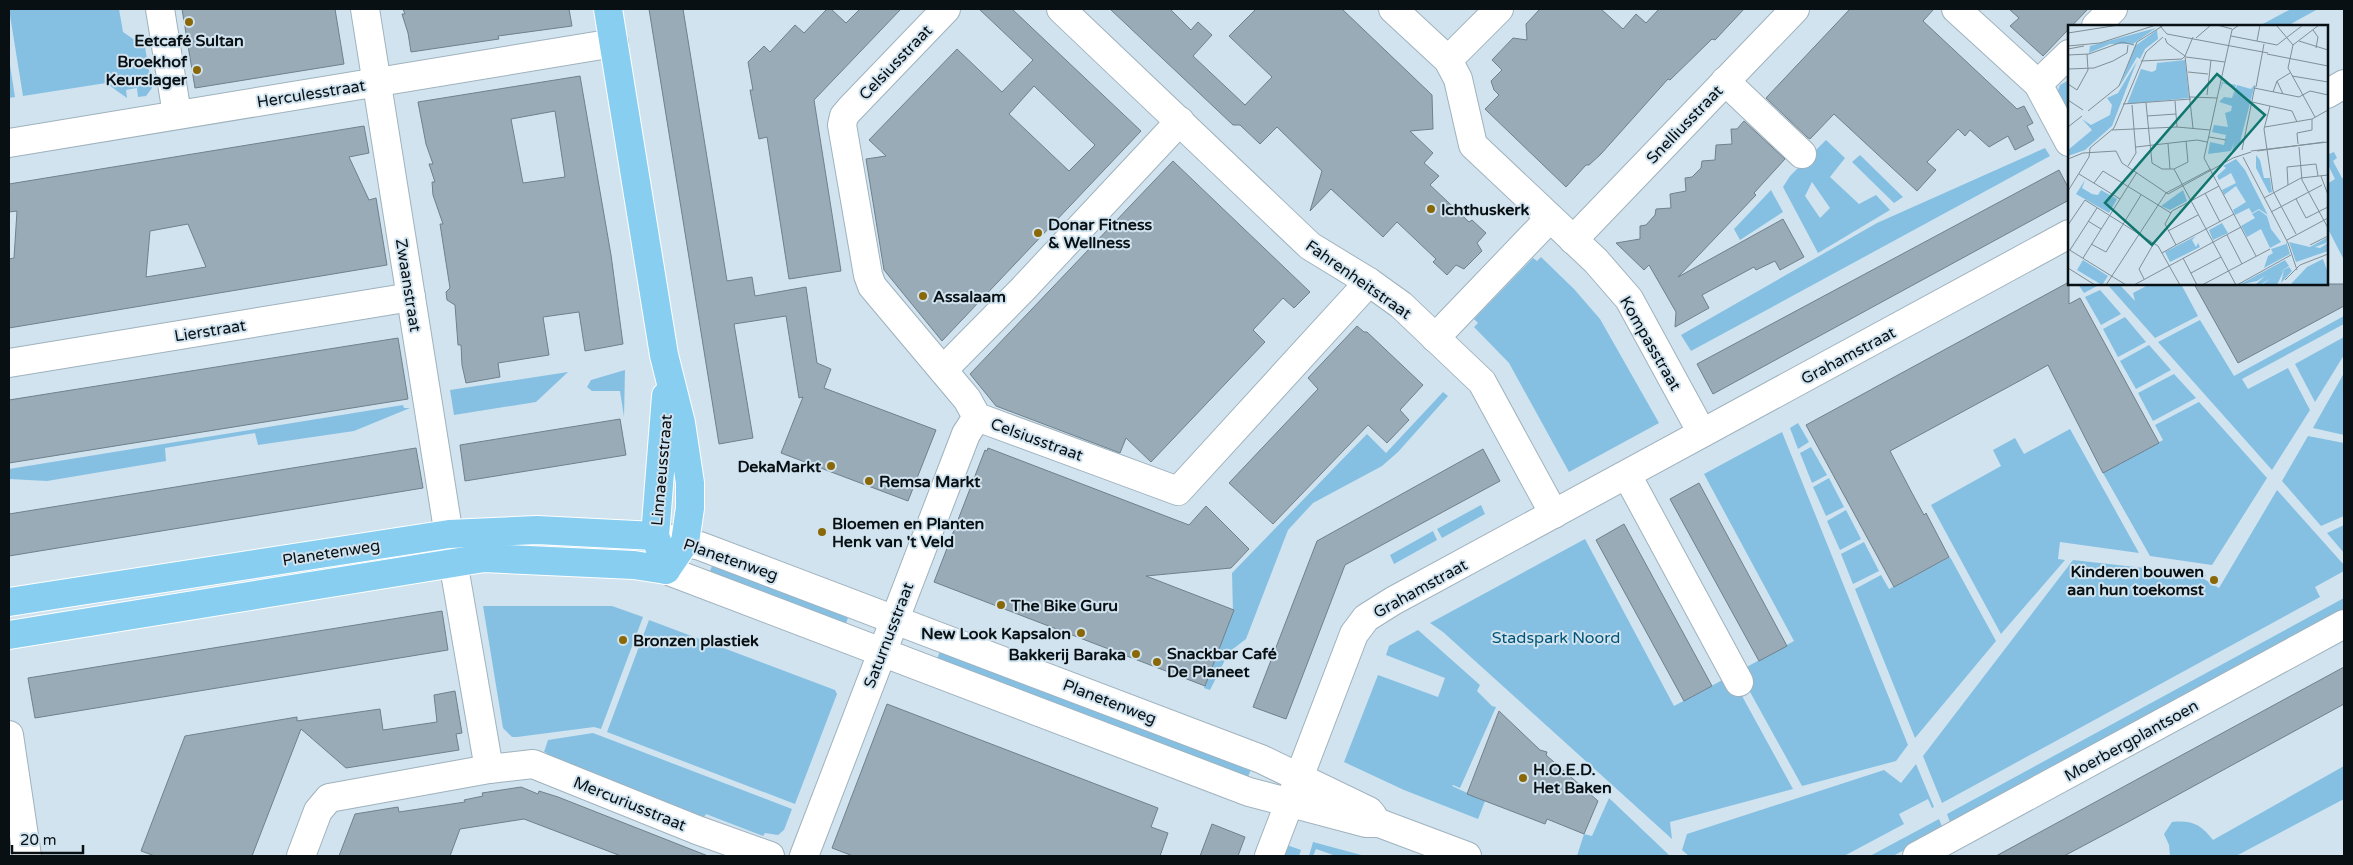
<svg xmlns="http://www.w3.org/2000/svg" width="2353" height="865" viewBox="0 0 2353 865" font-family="'Varela Round',sans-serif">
	<rect width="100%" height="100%" fill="#d0e3ef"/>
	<g fill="#85c0e3" fill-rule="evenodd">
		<path d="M9 9H119L123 32 145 47 152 88 146 96 138 97 137 88 126 90 127 98 106 83 23 96Z"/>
		<path d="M2291 9H2318L2287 26H2259Z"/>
		<path d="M9 59 15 97 9 98Z"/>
		<path d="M2069 80V123L2056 96 2060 85Z"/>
		<path d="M1826 140 1845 158 1830 177 1859 204 1876 195 1890 210 1818 253 1783 187 1790 176ZM1812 182 1830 208 1820 218 1805 196Z"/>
		<path d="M2045 148 2050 156 1691 351 1681 335 1877 223Z"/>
		<path d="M2327 150 2329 154 2334 152 2337 158 2333 161 2342 178H2344V260L2327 227V184L2335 179 2327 163Z"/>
		<path d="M1860 155 1903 197 1894 203 1852 162Z"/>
		<path d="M1771 190 1783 212 1740 240 1734 229Z"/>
		<path d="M1541 257 1574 289 1600 319 1659 423 1569 472 1509 363 1474 327 1478 323 1474 319 1533 258 1537 261Z"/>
		<path d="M2078 284H2095L2097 286 2084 293Z"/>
		<path d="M2107 284H2119L2135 301 2133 293 2150 284H2181L2198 316 2155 338Z"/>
		<path d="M2100 290 2121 314 2101 325 2085 297Z"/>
		<path d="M2344 316V324L2242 379 2248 389 2288 368 2310 410 2272 470 2158 342 2200 320 2234 376Z"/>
		<path d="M2125 317 2146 342 2118 357 2103 329Z"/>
		<path d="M2344 337V355L2315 402 2295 364Z"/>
		<path d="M2149 345 2171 370 2136 389 2120 361Z"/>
		<path d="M625 370 624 417 620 391H592L587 387 591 380Z"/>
		<path d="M568 372 536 402 454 415 450 390Z"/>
		<path d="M2344 373V435L2313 428Z"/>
		<path d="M2174 374 2196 398 2153 421 2138 393Z"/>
		<path d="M1443 392 1448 396 1398 452 1382 466 1313 503 1288 530 1246 639 1229 652 1210 690 1204 688 1233 612 1232 573 1367 434 1386 453Z"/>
		<path d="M2199 402 2267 478 2212 565 2150 556 2103 473 2163 440 2155 425Z"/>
		<path d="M403 405 404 408H410L354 431 258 445 255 433 165 448 166 461 47 481 9 479V469Z"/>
		<path d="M1798 423 1809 442 1798 449 1790 428Z"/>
		<path d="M2070 429 2139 553 2060 542 2058 559 2065 560 2001 634 1931 505 2001 466 1993 450 2015 438 2024 454Z"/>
		<path d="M1782 432 1908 745 1896 761 1802 786 1744 681 1743 669 1794 641 1704 474Z"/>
		<path d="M2308 436 2344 443V516L2321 526 2282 481Z"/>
		<path d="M1811 447 1827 475 1812 483 1800 453Z"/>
		<path d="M1829 478 1844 507 1826 516 1813 487Z"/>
		<path d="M2277 490 2344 565V571L2315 587 2320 597 1942 803 1923 756 2073 560 2206 575 2204 579 2219 588Z"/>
		<path d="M1481 505 1485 514 1442 538 1437 529Z"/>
		<path d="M1846 510 1861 539 1840 550 1827 521Z"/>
		<path d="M2344 525V553L2327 533Z"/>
		<path d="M1433 531 1437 540 1394 564 1390 555Z"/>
		<path d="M1585 539 1674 706 1728 677 1736 685 1793 789 1670 822 1672 839 1443 632 1430 623Z"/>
		<path d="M1864 542 1879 571 1853 584 1841 554Z"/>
		<path d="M1950 557 1996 641 1915 738 1855 589 1881 575 1889 589Z"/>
		<path d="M715 558 851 609 843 632 707 579Z"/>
		<path d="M2344 598V610L1951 825 1947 814Z"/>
		<path d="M483 606H612L643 617 601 729 594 727 517 737H512L503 728Z"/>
		<path d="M649 620 835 690 837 694 795 804 607 732Z"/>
		<path d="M1418 630 1480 685 1477 691 1492 706 1496 707 1460 788 1453 785 1452 786 1485 801 1478 819 1404 790 1344 762 1378 675 1438 697 1445 678 1386 655 1389 646Z"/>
		<path d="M943 643 1254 762 1245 784 934 667Z"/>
		<path d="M593 733 792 809 784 830 778 835 765 833 763 836 706 814 703 819 545 758 547 753 544 752 548 740Z"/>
		<path d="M1916 764 1934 807 1932 808 1928 799 1899 814 1904 824 1844 856H1689L1682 850 1687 834 1884 770 1901 783Z"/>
		<path d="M2344 766V799L2236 856H2170L2169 845 2164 834 2172 822C2193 820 2201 825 2213 840Z"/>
		<path d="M1609 798 1669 855V856H1577L1584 834 1592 836Z"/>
		<path d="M1939 819 1943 829 1893 856H1870Z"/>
		<path d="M1313 842 1365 856H1336L1316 849 1313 856H1309Z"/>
		<path d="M1284 844 1301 850 1299 856H1280Z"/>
	</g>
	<g fill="#99abb7" stroke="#6f818b" fill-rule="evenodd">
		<path d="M182 9H335L344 64 195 88Z"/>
		<path d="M403 9H569L572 26 498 36 499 39 411 52 408 33 402 14H405Z"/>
		<path d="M649 9H683L727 281 752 277 755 296 806 287 817 363 831 369 824 388 936 430 908 501 781 453 803 397 799 398 786 316 734 324 753 438 719 444Z"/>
		<path d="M827 9H831L846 23 860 9H901L814 100 841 271 789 279 767 137 759 139 750 90H753L748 62 764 46 770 52 795 25 804 33Z"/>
		<path d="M979 9H1012L1141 131 942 341 884 270 866 159 886 156 869 140 957 49 1002 92 1033 60ZM1034 86 1095 145 1069 171 1009 114Z"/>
		<path d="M1110 9H1170L1191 30 1198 22 1212 35 1193 56 1245 105 1272 77 1229 36 1256 9H1342L1432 95 1433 129 1410 131 1433 153 1424 163 1439 176 1430 185 1469 222 1472 220 1486 233 1477 243 1482 251 1464 269 1456 265 1447 275 1433 262 1436 259 1397 222 1383 237 1331 189 1310 211 1322 171 1277 127 1260 144 1240 125H1233Z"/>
		<path d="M1540 9H1601L1623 29 1636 14 1646 23 1659 9H1744L1715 40 1712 39 1670 80 1668 79 1601 154 1589 165H1586L1566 187 1485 109 1499 95 1494 90 1491 81 1502 70 1492 60 1513 38 1527 40 1526 24Z"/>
		<path d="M1850 9H1934L1923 21 2017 109 2024 106 2033 123 2027 126 2034 140 2015 150 2008 136 1989 147 1970 130 1965 136 1958 129 1927 162 1936 170 1917 191 1834 114 1810 139 1807 137 1766 98Z"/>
		<path d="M2009 9H2088L2043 56 2010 26 2019 18Z"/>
		<path d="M580 76 611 255 623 344 585 351 579 312 543 317 549 355 498 363 500 377 466 383 462 365 461 345H458L455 305 447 300 446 292 450 288 440 224H443L433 195 432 182H435L429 164H433L426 144 418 102ZM555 111 565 177 523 183 511 119Z"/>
		<path d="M1744 121 1785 159 1754 193 1756 195 1678 277 1783 219 1804 257 1780 270 1775 261 1756 270 1754 267 1702 295 1709 308 1675 327 1676 312 1649 265 1644 270 1616 243 1640 239V226L1646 225 1655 215 1656 209 1671 208 1670 194 1686 191 1685 178 1692 177 1701 168 1702 161 1715 160 1716 145 1732 144 1731 129H1737Z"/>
		<path d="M364 126 369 153 349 157 369 200 376 198 387 265 9 328V259L14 258 17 211 9 212V184ZM188 224 206 267 146 277 150 231Z"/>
		<path d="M1173 161 1310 292 1294 308 1283 298 1253 330 1265 342 1151 462 1126 438 1120 453 996 406 970 374Z"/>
		<path d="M2059 170 2069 189V200L1713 394 1697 364Z"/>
		<path d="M2069 282V304L2080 298 2159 443 2103 473 2048 365 2023 379 1890 451 1912 493 1924 515 1926 513 1949 557 1894 587 1806 425Z"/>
		<path d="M2194 284H2344V306L2238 363Z"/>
		<path d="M1357 326 1364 332H1367L1423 385 1400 410 1409 420 1387 443 1368 425 1273 524 1229 483 1318 389 1308 378Z"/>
		<path d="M398 338 408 399 9 463V400Z"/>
		<path d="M620 419 626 455 465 481 460 445Z"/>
		<path d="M416 448 423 488 9 556V514Z"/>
		<path d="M988 448 1189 525 1206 506 1249 549 1231 568 1146 576 1234 610 1205 686 934 582 985 450 987 451Z"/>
		<path d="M1483 449 1500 481 1345 565 1286 719 1253 707 1317 541Z"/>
		<path d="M1699 483 1787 646 1759 661 1670 499Z"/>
		<path d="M1624 524 1712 686 1684 701 1596 540Z"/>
		<path d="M442 611 448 650 35 718 28 678Z"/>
		<path d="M2344 667V704L2128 822 2064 856H1996Z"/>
		<path d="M455 691 462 733 456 734 459 750 346 768 301 729 252 856H155L141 851 185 736 297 717V721L380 709 383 730 437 722 434 695Z"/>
		<path d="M887 704 1158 808 1151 827 1168 833 1160 856H853L832 848Z"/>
		<path d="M1499 711 1540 750 1547 752 1546 755 1598 801 1584 834 1547 819 1545 824 1467 794Z"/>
		<path d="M521 787 538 794 539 791 558 797 708 856H621L524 819 460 829 450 856H339L355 814 398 807 399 812 465 802 464 800 483 796 482 793Z"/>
		<path d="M1212 824 1245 837 1238 856H1200Z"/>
	</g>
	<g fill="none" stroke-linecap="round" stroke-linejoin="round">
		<defs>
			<g id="minor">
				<path d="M160 9 177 114"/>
				<path d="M365 9 453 561 489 769"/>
				<path d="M946 9 850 109 844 116 842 125 868 275 872 286 967 399 977 417 1178 491 1369 282"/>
				<path d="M1061 9 1310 246 1369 282 1401 305 1482 382 1554 514"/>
				<path d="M1393 9 1448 60 1458 79 1473 145 1596 261 1629 299 1702 433"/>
				<path d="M1956 9 2038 84 2069 142"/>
				<path d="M2096 26 2113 9"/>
				<path d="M1448 60 1499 9"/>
				<path d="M1725 81 1802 154"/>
				<path d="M2038 84 2069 54"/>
				<path d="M2327 94 2344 84"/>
				<path d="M9 143 614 43"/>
				<path d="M1573 240 1795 9"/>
				<path d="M1435 338 1550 218"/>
				<path d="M9 363 411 297"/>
				<path d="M943 370 1023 289 1180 121"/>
				<path d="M1627 475 1739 682"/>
				<path d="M663 537 700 546 1261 759 1369 811 1373 816"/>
				<path d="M666 570 1249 792 1366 823H1379L1467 856"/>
				<path d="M9 735 27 856"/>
				<path d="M301 856 318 811 329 798 489 769 533 764 697 830 770 856"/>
				<path d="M804 856 966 434 977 417"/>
				<path d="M1269 856 1354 634 1366 618 1393 601 2069 234"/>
				<path d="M1917 856 2344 624"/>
			</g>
			<g id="major">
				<path d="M608 9 664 355 681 423 690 483V508L685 542 666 570"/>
				<path d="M661 552 655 536 666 396"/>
				<path d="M9 602 449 534 537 530 655 536"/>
				<path d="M9 635 484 558 634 565 666 570"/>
			</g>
		</defs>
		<use href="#minor" stroke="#9fb2bd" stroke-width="30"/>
		<use href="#major" stroke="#fff" stroke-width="30"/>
		<use href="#minor" stroke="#fff" stroke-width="28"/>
		<use href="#major" stroke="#87cef1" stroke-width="28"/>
	</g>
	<g fill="#8b6807" stroke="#d0e3ef" stroke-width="2">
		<circle cx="189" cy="22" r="5"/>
		<circle cx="197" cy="70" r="5"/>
		<circle cx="1431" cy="209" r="5"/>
		<circle cx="1038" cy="233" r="5"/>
		<circle cx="923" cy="296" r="5"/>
		<circle cx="831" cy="466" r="5"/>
		<circle cx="869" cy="481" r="5"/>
		<circle cx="822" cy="532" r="5"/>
		<circle cx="2214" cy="580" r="5"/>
		<circle cx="1001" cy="605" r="5"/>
		<circle cx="1081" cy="633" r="5"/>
		<circle cx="623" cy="640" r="5"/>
		<circle cx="1136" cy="654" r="5"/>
		<circle cx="1157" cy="662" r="5"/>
		<circle cx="1523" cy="778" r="5"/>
	</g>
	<g text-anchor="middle" stroke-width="4" stroke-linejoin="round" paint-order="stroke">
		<g font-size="16" font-weight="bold" fill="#091014" stroke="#d0e3ef" text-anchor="start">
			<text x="189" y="46" text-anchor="middle">Eetcafé Sultan</text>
			<text x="187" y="67" text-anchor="end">Broekhof<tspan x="187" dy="18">Keurslager</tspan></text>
			<text x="1441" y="215">Ichthuskerk</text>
			<text x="1048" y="230">Donar Fitness<tspan x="1048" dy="18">&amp; Wellness</tspan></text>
			<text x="933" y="302">Assalaam</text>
			<text x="821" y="472" text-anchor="end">DekaMarkt</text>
			<text x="879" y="487">Remsa Markt</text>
			<text x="832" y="529">Bloemen en Planten<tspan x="832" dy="18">Henk van 't Veld</tspan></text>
			<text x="2204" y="577" text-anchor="end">Kinderen bouwen<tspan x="2204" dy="18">aan hun toekomst</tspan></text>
			<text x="1011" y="611">The Bike Guru</text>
			<text x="1071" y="639" text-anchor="end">New Look Kapsalon</text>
			<text x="633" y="646">Bronzen plastiek</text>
			<text x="1167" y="659">Snackbar Café<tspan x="1167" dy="18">De Planeet</tspan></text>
			<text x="1126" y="660" text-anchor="end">Bakkerij Baraka</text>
			<text x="1533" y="775">H.O.E.D.<tspan x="1533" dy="18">Het Baken</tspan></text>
		</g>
		<g font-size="16" fill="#091014" stroke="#d0e3ef">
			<text transform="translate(895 62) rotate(-46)" y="6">Celsiusstraat</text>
			<text transform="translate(311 93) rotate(-9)" y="6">Herculesstraat</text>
			<text transform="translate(1684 124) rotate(-46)" y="6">Snelliusstraat</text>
			<text transform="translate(1359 279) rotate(35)" y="6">Fahrenheitstraat</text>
			<text transform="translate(409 285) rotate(81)" y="6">Zwaanstraat</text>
			<text transform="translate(210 330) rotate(-9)" y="6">Lierstraat</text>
			<text transform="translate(1651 343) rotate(60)" y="6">Kompasstraat</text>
			<text transform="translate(1848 355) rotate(-28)" y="6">Grahamstraat</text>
			<text transform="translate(1037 439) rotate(20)" y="6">Celsiusstraat</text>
			<text transform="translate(661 470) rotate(-85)" y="6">Linnaeusstraat</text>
			<text transform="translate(331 552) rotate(-9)" y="6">Planetenweg</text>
			<text transform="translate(731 559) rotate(19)" y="6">Planetenweg</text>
			<text transform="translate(1420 588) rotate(-29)" y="6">Grahamstraat</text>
			<text transform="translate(888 635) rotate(-69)" y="6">Saturnusstraat</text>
			<text transform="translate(1110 701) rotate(21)" y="6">Planetenweg</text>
			<text transform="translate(2131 740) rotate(-29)" y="6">Moerbergplantsoen</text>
			<text transform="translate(630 803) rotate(22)" y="6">Mercuriusstraat</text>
		</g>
		<g font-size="16" fill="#015476" stroke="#d0e3ef">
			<text x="1556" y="643">Stadspark Noord</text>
		</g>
	</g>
	<g transform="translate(2068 25)">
		<rect width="260" height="260" fill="#d0e3ef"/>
		<path d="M88 3 65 19H42L21 28 22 21ZM89 5 90 14 77 24 72 34 69 32 52 61 67 21ZM117 35 121 73 59 79 73 44 84 47 88 45 89 38ZM69 36 44 101 17 125 0 131V125L24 105 14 94 3 103 14 94 23 100 42 90 44 80 39 73 50 68ZM154 57 168 60 165 73 169 60 183 64 187 59 171 121 164 126 166 117 163 126 140 129 142 117 156 120 158 110 144 107 146 100 160 102 157 88 163 86 164 81 151 77 156 72 164 73 167 63 155 58 152 66ZM188 130 192 135 196 153H202L204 167 201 168 188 143ZM168 134 177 145 212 214 200 190 191 184 184 188 181 183 167 190 165 185 178 177 168 161 156 170 154 165 168 158 163 148 151 155 149 151 158 143 155 141ZM17 155 14 163 24 169 30 170 33 165 49 174 41 188 8 169ZM115 165 119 176 102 185 93 181ZM191 185 199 191 203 204 213 217 202 223 193 204 179 212 173 201 187 193 184 189ZM154 198 160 208 145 215 141 205ZM128 211 124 215 128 222 130 218 132 222 102 237 97 227ZM260 212 258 218 247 222 252 223 260 218V226L228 237 221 217 242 222ZM218 216 222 229 196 243 200 231 205 228 203 224 218 219ZM255 234 260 248V260H222L239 242ZM15 235 40 251 34 260 9 245ZM217 235 221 241 192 260H187L197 251 189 256 171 260ZM221 242 224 246 213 258 216 245 209 260H194L205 251Z" fill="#85c0e3"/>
		<path fill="none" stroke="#808f97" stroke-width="1" d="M91 0 99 9 200 28M149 0 164 4M171 0 164 5 136 133 188 231M209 1 225 20M245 5 250 12 248 23M0 8 51 0M163 11 209 20 235 0M97 13 99 18 117 31M128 13 143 0M189 16 192 0M231 16 260 25M0 21 32 18 88 0M0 24 16 21M199 29 260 41M0 30 21 29 54 17 66 20M118 32 157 37M73 36 114 34 117 31M0 44 26 43 45 36 59 28 60 20M120 47 140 49M224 51 260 57M209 56 222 48M0 59 9 65 20 45 19 29M188 62 196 19M186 63 231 72 242 66 260 70M205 67 209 56 215 69M139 70 143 35M122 72 149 73M260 73V99M0 75 15 85M107 76 109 102M184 77 224 86 229 97M78 78 84 138 94 144H106L120 137 118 116M55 79 123 74M202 81 196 104 205 166 228 209M20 86 51 61 69 17 96 0M79 91 108 89M247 92 220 43 225 20 251 0M0 102 14 91M197 102 244 94 260 85M125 103 117 31 125 12M44 105 109 102 142 105M141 112 158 115M100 119 102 144M230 119 229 108 244 105V94M68 122 129 115 139 117M231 122 234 155 260 203M174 125 187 61M183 126 260 117M189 126 256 117M175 132 220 218 229 245M0 134 15 128 48 126 54 138 100 169M60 141 68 128 64 80M106 144 168 260M11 149 52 174M253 151 260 170M26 158 35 146 103 188M220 160 219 142 248 139 250 151M0 166 21 132 22 123 46 103 78 27 95 12M98 168 143 144M137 168 152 197M100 169 165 133 183 127M196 173 233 153 260 150M228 174 238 193 260 182M203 187 254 160M20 196 33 204M0 200 17 175 90 221 112 260M100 206 130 190M159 210 174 239M219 215 260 193M23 219 38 227 73 170M108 220 166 189M242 220 260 211M0 224 58 260M2 225 29 183M94 228 108 220 97 199 104 186 151 161M15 233 69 147M115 233 129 260M0 243 27 260M123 248 153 232M76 254 71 244 86 218M217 255 232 240 260 229M38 260 98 168M66 260 173 202M134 260 202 224M169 260 223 230"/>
		<path fill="#0f766e" fill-opacity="0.15" stroke="#0f766e" stroke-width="2.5" d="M149 49 197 90 84 220 37 178Z"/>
		<rect width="260" height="260" fill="none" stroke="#091014" stroke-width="2.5"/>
	</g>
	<rect width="2353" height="865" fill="none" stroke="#091014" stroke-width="20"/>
	<path d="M12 845v8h71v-8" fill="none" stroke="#091014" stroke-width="2.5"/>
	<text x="20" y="845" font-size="15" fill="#091014" stroke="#d0e3ef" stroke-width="4" paint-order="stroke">20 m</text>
</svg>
